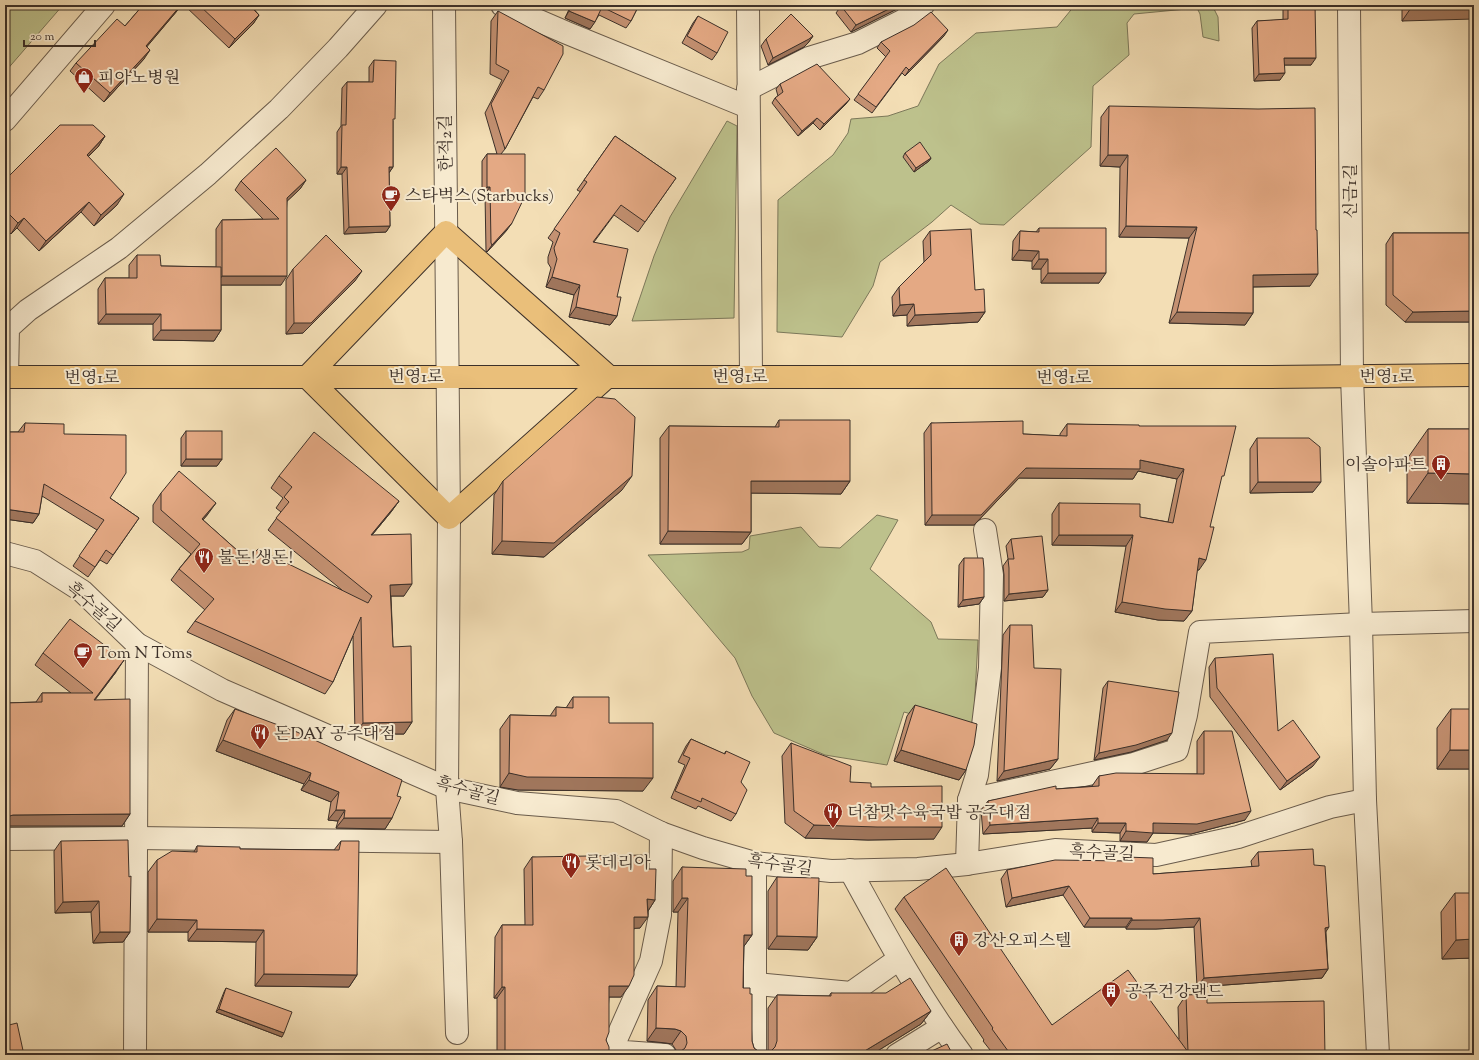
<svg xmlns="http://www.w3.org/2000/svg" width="1479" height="1060" viewBox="0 0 1479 1060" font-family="'Sorts Mill Goudy','Noto Serif KR',serif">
	<rect width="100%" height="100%" fill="#f3deb5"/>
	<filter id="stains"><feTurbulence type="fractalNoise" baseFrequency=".005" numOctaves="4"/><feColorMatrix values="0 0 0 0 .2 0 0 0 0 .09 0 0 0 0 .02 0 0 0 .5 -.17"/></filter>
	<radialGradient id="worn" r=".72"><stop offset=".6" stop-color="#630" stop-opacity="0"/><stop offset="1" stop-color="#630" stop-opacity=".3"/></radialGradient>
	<g fill="#bdc18c" stroke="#7c785a">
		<path d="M5 5H63L5 72Z"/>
		<path d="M1075 5H1212L1218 17 1219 41 1203 37 1200 14 1197 8 1134 14 1127 23 1129 55 1093 86 1091 147 1004 225 980 224 951 205 932 222 880 262 873 286 842 337 777 332 778 200 833 155 848 133 851 119 888 116 918 106 939 64 976 33 1057 27Z"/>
		<path d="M727 121 737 126 734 318 632 321 654 256 670 217Z"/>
		<path d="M877 515 898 520 870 569 931 622 938 639 978 640 973 731 904 712 887 765 825 755 774 733 752 696 735 658 648 555 742 552 749 549 750 536 801 527 819 547 840 548Z"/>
	</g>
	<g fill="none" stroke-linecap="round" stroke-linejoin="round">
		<defs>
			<g id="minor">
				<path d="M444 5 449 518 447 788 451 842 457 1033"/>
				<path d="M502 5 567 33 748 107"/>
				<path d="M748 5 751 376"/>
				<path d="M1349 5 1352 376 1361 624 1365 800"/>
				<path d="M748 89 809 58 858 43 904 20 923 5"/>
				<path d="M5 120 104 5"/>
				<path d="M7 377 8 328 28 310 119 248 208 174 279 109 338 48 376 5"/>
				<path d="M5 553 35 561 82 591 137 644 222 690 447 788 517 803 616 811 661 833 703 848 755 863 831 871 918 869 967 864 1055 850 1156 855 1238 837 1330 807 1365 800 1378 1055"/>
				<path d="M969 800 1134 764 1177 750 1186 715 1200 632 1361 624 1474 621"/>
				<path d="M661 833 660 915 651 961 611 1051 665 1055"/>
				<path d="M5 839 137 838 451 842"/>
				<path d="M967 864 969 800 977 775 990 668 992 575 985 530"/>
				<path d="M850 870C885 934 919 997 962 1055"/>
				<path d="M756 984 851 993 899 959"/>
				<path d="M135 1055 137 644"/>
				<path d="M755 1055V863"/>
				<path d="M897 1055 942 1027"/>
			</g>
			<g id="major">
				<path d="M446 232 608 376 449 518 307 377Z"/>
				<path d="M5 377H1270L1474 375"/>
			</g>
		</defs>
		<use href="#minor" stroke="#6a5c4c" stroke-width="24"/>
		<use href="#major" stroke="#3c3029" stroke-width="24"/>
		<use href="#minor" stroke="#f7eacf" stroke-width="22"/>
		<use href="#major" stroke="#eabf7a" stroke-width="22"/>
	</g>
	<g fill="#c49172" stroke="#3c3029">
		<path d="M143 5H182L147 46 144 59 104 102 70 71 76 63 125 26Z"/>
		<path d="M184 5H256L253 8 259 15 253 24 229 48Z"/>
		<path d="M571 5H639L631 21 626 28 599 15 590 29 565 18Z"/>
		<path d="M679 5H687L684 8Z"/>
		<path d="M1283 5H1315L1311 65H1284L1280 80 1254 81 1252 28 1257 21 1283 20Z"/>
		<path d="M1402 5H1474L1402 21Z"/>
		<path d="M841 6 897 9 851 32 836 13Z"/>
		<path d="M498 11 544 90 538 99 533 97 505 149 501 154 507 230 487 252 486 251 485 194H482V161L487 154H497L485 113 502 80 490 74 491 21Z"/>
		<path d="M698 16 717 53 712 60 682 43 693 23Z"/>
		<path d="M813 36 808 43 804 47 768 65 761 46 766 39Z"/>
		<path d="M944 36 905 76 902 73 872 113 854 100 886 57 877 48 881 42Z"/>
		<path d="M374 60 393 121V167L389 173 390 226 386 232 344 234 342 174H337V132L341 126 342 88 347 82H369V67Z"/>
		<path d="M780 84 846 104 820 130 813 123 798 136 772 103 775 98 778 96 776 89Z"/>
		<path d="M1109 106 1310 286 1253 287V313L1245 325 1169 323 1189 238 1119 237 1120 167 1100 166 1101 117Z"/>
		<path d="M105 136 98 147 88 157 117 205 94 226 81 212 39 251 17 228 11 234 5 228V180Z"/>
		<path d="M615 136 676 178 638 232 614 215 594 242 617 297V316L610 325 569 317 574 295 546 287 551 268 548 263V257L553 242 548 238 581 192 577 190Z"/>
		<path d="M905 153 931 158 929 161 914 172 903 157Z"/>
		<path d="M306 180 300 189 287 201 281 285H221V330L214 341 153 340V324H98V289L105 278H129V265L137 255 161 266 216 267V229L222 220 263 219 235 190 241 181Z"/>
		<path d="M1039 228 1099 283H1041V269H1032V261L1012 260 1013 241 1020 231 1036 232Z"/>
		<path d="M930 231 975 290 985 312 978 322 907 326V315L893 316 892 297 899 287 924 262 923 241Z"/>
		<path d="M1393 233H1474V322H1405L1386 305V244Z"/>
		<path d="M293 269 355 281 303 333 286 334V280Z"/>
		<path d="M779 420 850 481 841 494 751 493V532L742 544H660V438L669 426 775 427Z"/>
		<path d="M25 423 64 434 110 498 139 518 107 564 100 560 88 577 73 566 97 530 42 496 39 514 33 523 5 519V432H18Z"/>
		<path d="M931 423 1023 434 1060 436V434L1067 424 1139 426 1220 481 1199 570H1197L1192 611 1184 621 1158 620 1115 612 1126 546 1052 545V514L1059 503 1168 522 1177 479 1138 471 1133 479 1019 478 974 525H925L924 433Z"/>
		<path d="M1428 429H1474V504L1407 503V459Z"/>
		<path d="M186 431 222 459 217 466H181V438Z"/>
		<path d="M1257 438 1313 492 1250 493V449Z"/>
		<path d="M279 476 399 501 391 512 372 535 404 596H391L393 647 412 722 404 734H355L353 636 333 682 325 694 187 632 195 621 205 610 171 580 179 569 191 554 153 522V505L161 493 208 514 203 520 248 560 342 590 268 530 281 512 276 508 283 498 271 488Z"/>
		<path d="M503 481 622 490 544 557 492 554 494 495Z"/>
		<path d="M1011 539 1048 590 1043 597 1004 601V575L1003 566 1008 559 1006 546Z"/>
		<path d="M964 558 984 597 979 604 958 607 959 565Z"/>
		<path d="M1010 625 1058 759 1050 769 997 781 1003 635Z"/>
		<path d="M43 653 116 672 95 700 130 814 122 826H5V703L36 702 42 693H71L35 665Z"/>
		<path d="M1215 658 1278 731 1313 766 1280 790 1210 697 1209 667Z"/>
		<path d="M1108 681 1167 740 1131 752 1094 760 1103 688Z"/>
		<path d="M573 697 609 723 643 791 518 790 500 787V729L510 715 550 716 556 707 566 708Z"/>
		<path d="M915 705 966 770 959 780 894 761 907 716Z"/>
		<path d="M235 709 397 796 392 818 385 829 336 828 338 821 328 820 331 802 301 790 304 784 216 751 227 720Z"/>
		<path d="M1451 709 1474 769H1437V728Z"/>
		<path d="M1204 731 1245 820 1191 834 1153 833 1147 842 1120 841V833L1092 832V828L983 834 981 810 988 801 1056 789 1092 786 1099 776 1197 774V741Z"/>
		<path d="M691 739 724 754 726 751 741 782 736 814 731 821 698 806 696 809 671 798 685 765 678 762 686 746Z"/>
		<path d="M791 743 850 782 871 787 934 839 868 840 805 838 785 823 782 756Z"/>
		<path d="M61 841 130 932 123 942 93 943 91 912 55 913 54 851Z"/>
		<path d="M341 841 357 975 349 987 255 986 256 942 188 941V932H148V872L157 860 194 852 197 846 240 849 334 850Z"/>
		<path d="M1258 852 1314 865 1326 932 1328 969 1322 978 1197 987 1194 927 1156 929H1126V927H1084L1063 895 1006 907 1001 879 1007 870 1123 861 1126 857 1153 874 1252 867 1251 861Z"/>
		<path d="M532 857 646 869 655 900 648 911 640 928H634L621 997H609L606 1040 609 1055H497V998H494L495 937 502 925H525L524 869Z"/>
		<path d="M682 867 746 876 752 935 744 946 743 988 750 994 752 1041 754 1048 759 1052 765 1054 768 1053V1008L777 995 829 996 831 993 931 1011 921 1024 871 1055H626L629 1051 674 1054 677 1053 676 1050 672 1044 666 1043 647 1041 648 1000 657 986 676 987 678 912H673V881Z"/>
		<path d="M777 877 817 937 808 950 768 949V891Z"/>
		<path d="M1455 893 1474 958 1442 959 1441 912Z"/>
		<path d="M904 897 1052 1025 1179 1039 1178 1007 1186 995 1325 1055H994L983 1041 984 1040 895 909Z"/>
		<path d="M226 988 282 1037 216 1012 224 992Z"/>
	</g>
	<g fill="#a0765c" stroke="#3c3029">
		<path d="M181 5H182L140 55 146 46Z"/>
		<path d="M254 5H256L245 16 251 7Z"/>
		<path d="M897 5H903L897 9 851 32 856 25Z"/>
		<path d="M1413 5H1474V19L1402 21Z"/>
		<path d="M569 11 595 22 590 29 565 18Z"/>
		<path d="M259 15 253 24 229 48 235 39Z"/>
		<path d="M948 30 944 36 905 76 909 70Z"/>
		<path d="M813 36 808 43 804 47 768 65 773 58Z"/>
		<path d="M150 50 144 59 104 102 110 93Z"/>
		<path d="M1284 58H1316L1311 65H1279Z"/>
		<path d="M1285 73 1280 80 1254 81 1259 74Z"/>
		<path d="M850 99 846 104 820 130 824 124Z"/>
		<path d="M817 118 813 123 798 136 802 131Z"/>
		<path d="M105 136 98 147 79 165 87 155Z"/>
		<path d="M1108 155H1128L1120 167 1100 166Z"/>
		<path d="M931 158 929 161 914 172 916 168Z"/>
		<path d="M341 167H347L342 174H337Z"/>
		<path d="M389 167H393L388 174Z"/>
		<path d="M306 180 300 189 281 207 287 198Z"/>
		<path d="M487 187H490L485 194H482Z"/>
		<path d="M124 194 117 205 94 226 101 215Z"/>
		<path d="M89 202 81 212 39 251 46 241Z"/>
		<path d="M24 218 17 228 11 234 18 223Z"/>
		<path d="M512 223 507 230 487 252 492 245Z"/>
		<path d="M390 226 386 232 344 234 349 227Z"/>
		<path d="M1126 226 1197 227 1189 238 1119 237Z"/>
		<path d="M1019 250 1039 251 1032 261 1012 260Z"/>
		<path d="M1039 259H1048L1041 269H1032Z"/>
		<path d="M362 271 355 281 303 333 286 334 294 323Z"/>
		<path d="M1048 273H1106L1099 283H1041Z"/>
		<path d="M1318 274 1310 286 1245 287 1253 275Z"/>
		<path d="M222 276H287L281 285H216Z"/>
		<path d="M552 277 580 285 574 295 546 287Z"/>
		<path d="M914 304 907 315 893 316 900 305Z"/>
		<path d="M576 307 617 316 610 325 569 317Z"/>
		<path d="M1474 311V322H1405L1413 312Z"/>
		<path d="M985 312 978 322 907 326 915 315Z"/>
		<path d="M1177 312 1253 313 1245 325 1169 323Z"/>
		<path d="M106 314H161L153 324H98Z"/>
		<path d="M161 330H221L214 341 153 340Z"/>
		<path d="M186 459H222L217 466H181Z"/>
		<path d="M1140 460 1184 469 1177 479 1138 471 1133 479 1019 478 974 525H925L932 515 1026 468Z"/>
		<path d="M1428 473 1474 474V504L1407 503Z"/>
		<path d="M632 476 622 490 544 557 492 554 502 541Z"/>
		<path d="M751 481H850L841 494 742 493Z"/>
		<path d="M1258 482H1321L1313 492 1250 493Z"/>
		<path d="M399 501 391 512 363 546 371 535Z"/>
		<path d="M216 503 208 514 194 530 202 519Z"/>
		<path d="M5 509 39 514 33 523 5 519Z"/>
		<path d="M668 531 751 532 742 544H660Z"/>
		<path d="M1059 535H1133L1126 546 1052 545Z"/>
		<path d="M1199 558 1206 560 1199 570 1192 569Z"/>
		<path d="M412 584 404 596H382L390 585Z"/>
		<path d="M1048 590 1043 597 1004 601 1009 594Z"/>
		<path d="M984 597 979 604 958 607 963 600Z"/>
		<path d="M1122 602 1192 611 1184 621 1158 620 1115 612Z"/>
		<path d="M124 660 116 672 86 711 94 700Z"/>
		<path d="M412 722 404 734H355L363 723Z"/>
		<path d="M1172 733 1167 740 1131 752 1094 760 1099 753Z"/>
		<path d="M223 740 311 773 304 784 216 751Z"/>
		<path d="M901 750 966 770 959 780 894 761Z"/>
		<path d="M1450 750H1474V769H1437Z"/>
		<path d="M1320 757 1313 766 1280 790 1287 781Z"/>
		<path d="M1058 759 1050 769 997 781 1004 771Z"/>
		<path d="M509 773 653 778 643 791 518 790 500 787Z"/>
		<path d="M309 780 339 792 331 802 301 790Z"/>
		<path d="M336 810H345L338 821 328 820Z"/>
		<path d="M1251 811 1245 820 1191 834 1153 833 1147 842 1120 841 1126 831 1153 823Z"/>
		<path d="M130 814 122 826H5V818L6 817 13 815Z"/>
		<path d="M344 818H392L385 829 336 828Z"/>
		<path d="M1098 818 1092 828 983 834 990 825Z"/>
		<path d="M1098 823H1126L1120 833 1092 832Z"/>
		<path d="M814 825 942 827 934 839 868 840 805 838Z"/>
		<path d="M1069 886 1063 895 1006 907 1012 898Z"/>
		<path d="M682 898H688L678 912H673Z"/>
		<path d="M647 899 655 900 648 911Z"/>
		<path d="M99 901 91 912 55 913 63 902Z"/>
		<path d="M634 917H648L640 928 626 929Z"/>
		<path d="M1090 918H1132L1126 927H1084Z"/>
		<path d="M1200 918 1194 927 1156 929H1126L1132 920Z"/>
		<path d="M157 919 197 920 188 932H148Z"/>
		<path d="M1329 927 1323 936 1325 928Z"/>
		<path d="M197 929 264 930 256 942 188 941Z"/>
		<path d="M100 932H130L123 942 93 943Z"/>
		<path d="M744 935H752L742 949Z"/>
		<path d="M777 936 817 937 808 950 768 949Z"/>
		<path d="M1474 939V958L1442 959 1456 940Z"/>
		<path d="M1328 969 1322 978 1197 987 1204 978Z"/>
		<path d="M264 974 357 975 349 987 255 986Z"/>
		<path d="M609 986H629L621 997H602Z"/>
		<path d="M502 987H505L497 998H494Z"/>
		<path d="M219 1009 284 1033 282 1037 216 1012Z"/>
		<path d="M931 1011 921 1024 871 1055H858Z"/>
		<path d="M656 1028 675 1029 681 1031 672 1044 666 1043 647 1041Z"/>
	</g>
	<g fill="#e4a984" stroke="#3c3029">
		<path d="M143 5H181L146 46 150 50 110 93 76 63 117 19 125 26Z"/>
		<path d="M199 5H254L251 7 259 15 235 39Z"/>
		<path d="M572 5H639L631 21 602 7 595 22 569 11Z"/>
		<path d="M842 5H897L856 25 841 6Z"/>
		<path d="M1288 5H1315L1316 58H1284L1285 73 1259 74 1257 21 1288 19Z"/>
		<path d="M498 11 563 46V54L544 90 538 87 505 149 491 104 509 71 496 64Z"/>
		<path d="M931 12 948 30 909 70 906 67 876 107 858 94 890 51 881 42 914 25Z"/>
		<path d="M791 14 813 36 809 39 773 58 766 39Z"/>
		<path d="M698 16 728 32 717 53 687 36Z"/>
		<path d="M374 60 396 61 395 119H393V167H389L390 226 349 227 347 167H341L342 125H346L347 82H373Z"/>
		<path d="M817 64 850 99 824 124 817 118 802 131 775 98 783 92 780 84Z"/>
		<path d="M1109 106 1258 109 1315 108 1316 230H1317L1318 274 1253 275V313L1177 312 1197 227 1126 226 1128 155H1108Z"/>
		<path d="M60 125H93L105 136 87 155 124 194 101 215 89 202 46 241 24 218 18 223 5 210V180Z"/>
		<path d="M615 136 676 178 645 222 621 205 593 242 628 249 617 297H621L617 316 576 307 580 285 552 277 557 259 555 253 554 248 560 233 554 229 587 182 584 180Z"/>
		<path d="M920 142 931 158 916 168 905 153Z"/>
		<path d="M276 148 306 180 287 198V276H222V220L279 219 241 181Z"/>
		<path d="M487 154H525V196L512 223 492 245 491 243 490 187H487Z"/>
		<path d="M1039 228H1106V273H1048V259H1039V251L1019 250 1020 231 1039 232Z"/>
		<path d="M971 229 975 290 984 289 985 312 915 315 914 304 900 305 899 287 931 255 930 231Z"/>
		<path d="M1393 233H1474V311L1413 312 1393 295Z"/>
		<path d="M326 235 362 271 311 323H294L293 269Z"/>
		<path d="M137 255H160L161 266 221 267V330H161V314H106L105 278H137Z"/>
		<path d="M597 397 615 399 635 417 632 476 554 543 502 541 503 481Z"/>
		<path d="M779 420H850V481H751V532L668 531 669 426 779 427Z"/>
		<path d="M1023 421V434L1067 436V424L1139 425V426H1236L1224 476H1222L1210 527H1214L1206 560 1199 558 1192 611 1165 609 1122 602 1133 535H1059V503L1140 504V517L1173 523 1184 469 1140 460V469L1026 468 981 515H932L931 423Z"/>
		<path d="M25 423 64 424V434L126 435V473L110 498 139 518 113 555 106 550 95 567 79 556 104 520 44 484 39 514 5 509V432H24Z"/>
		<path d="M1428 429H1474V474L1428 473Z"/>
		<rect x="186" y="431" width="36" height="28"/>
		<path d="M314 432 399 501 371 535 411 534 412 584 390 585 393 647 411 646 412 722 363 723 361 617 333 682 195 621 214 599 179 569 200 544 161 510V493L179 471 216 503 202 519 248 560 258 549 368 603 372 596 276 518 289 502 284 497 292 487 279 476Z"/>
		<path d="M1257 438H1309L1320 447 1321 482H1258Z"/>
		<path d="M1042 536 1048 590 1009 594V568L1008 559H1014L1011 539Z"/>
		<path d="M964 558H983L984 569V597L963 600Z"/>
		<path d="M70 619 124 660 94 700 130 699V814L13 815 6 817 5 818V703L42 702V693H93L43 653Z"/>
		<path d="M1010 625H1032L1034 668 1061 669 1058 759 1004 771Z"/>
		<path d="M1273 654 1278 731 1293 720 1320 757 1287 781 1217 688 1215 658Z"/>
		<path d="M1108 681 1179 692 1172 733 1136 745 1099 753Z"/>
		<path d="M573 697H609V723H653V778L527 777 509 773 510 715 556 716V707L573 708Z"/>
		<path d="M915 705 977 724 974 745 966 770 901 750Z"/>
		<path d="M235 709 297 732 402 780 397 796 401 797 392 818H344L345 810H336L339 792 309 780 311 773 223 740Z"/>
		<path d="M1451 709H1474V750H1450Z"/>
		<path d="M1204 731H1232L1251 811 1197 824 1153 823V833L1126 831V823H1098V818L990 825 988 801 1056 786V789L1099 786V776L1116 773 1204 774Z"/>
		<path d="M691 739 725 754 726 751 750 762 741 782 747 790 736 814 702 798 701 802 675 791 690 758 683 755Z"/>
		<path d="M791 743 851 766 850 782 871 783V787L942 786V827H877L814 825 794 811Z"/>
		<path d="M128 840 129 877 131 876 130 932H100L99 901 63 902 61 841Z"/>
		<path d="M341 841H359L357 975 264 974V930L197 929V920L157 919V860L172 851 197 852V846L240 847V849L339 850Z"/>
		<path d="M1313 849 1314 865 1325 866 1329 927 1325 928 1328 969 1204 978 1200 918 1163 920H1132V918H1090L1069 886 1012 898 1007 870 1055 860 1125 861 1126 857 1153 858V874L1259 866 1258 852Z"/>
		<path d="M646 855V869H656L655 900 647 899 648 917H634V975L629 986H609V1032L606 1040 609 1047V1055H505V987H502V925H533L532 857Z"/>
		<path d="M682 867 746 869V876H752V935H744L743 988H750V994H752V1041L754 1048 759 1052 765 1054 770 1052 775 1047 777 1041V995L831 996V993H886L910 978 931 1011 858 1055H629V1051L674 1054 680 1052 685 1048 687 1043 686 1036 681 1031 675 1029 656 1028 657 986 685 987 688 898H682Z"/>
		<path d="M946 868 1052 1025 1128 970 1188 1052 1186 995 1207 994V1003L1324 1001 1325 1055H1011L992 1029 993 1028 904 897Z"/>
		<path d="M777 877 819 878 817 937 777 936Z"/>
		<path d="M1455 893H1474V939L1456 940Z"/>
		<path d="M226 988 292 1012 284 1033 219 1009Z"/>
		<path d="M17 1023 24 1055H5V1026Z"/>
		<path d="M947 1044 953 1055H923Z"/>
	</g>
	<defs>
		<symbol id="shop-pin" viewBox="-11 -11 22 30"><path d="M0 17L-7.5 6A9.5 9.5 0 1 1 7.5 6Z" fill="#8f2418" stroke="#f7eacf"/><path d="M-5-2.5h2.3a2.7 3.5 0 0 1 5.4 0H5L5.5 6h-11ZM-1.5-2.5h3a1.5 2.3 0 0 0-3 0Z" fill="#fff"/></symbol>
		<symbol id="cafe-pin" viewBox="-11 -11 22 30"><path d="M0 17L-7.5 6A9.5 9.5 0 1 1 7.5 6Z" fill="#8f2418" stroke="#f7eacf"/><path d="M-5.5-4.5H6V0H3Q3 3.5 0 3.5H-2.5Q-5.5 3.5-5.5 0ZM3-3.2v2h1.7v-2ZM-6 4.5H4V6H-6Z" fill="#fff"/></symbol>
		<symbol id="building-pin" viewBox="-11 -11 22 30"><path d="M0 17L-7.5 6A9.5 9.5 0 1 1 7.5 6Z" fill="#8f2418" stroke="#f7eacf"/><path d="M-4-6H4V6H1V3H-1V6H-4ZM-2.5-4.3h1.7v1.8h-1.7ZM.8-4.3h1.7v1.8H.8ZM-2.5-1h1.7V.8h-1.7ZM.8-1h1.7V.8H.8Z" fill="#fff"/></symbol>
		<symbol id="restaurant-pin" viewBox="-11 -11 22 30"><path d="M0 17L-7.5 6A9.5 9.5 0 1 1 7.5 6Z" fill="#8f2418" stroke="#f7eacf"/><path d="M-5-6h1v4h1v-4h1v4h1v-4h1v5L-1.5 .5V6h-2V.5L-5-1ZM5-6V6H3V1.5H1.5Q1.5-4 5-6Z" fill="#fff"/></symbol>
	</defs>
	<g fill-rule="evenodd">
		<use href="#shop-pin" x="73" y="66" width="22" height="30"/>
		<use href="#cafe-pin" x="380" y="184" width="22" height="30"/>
		<use href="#building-pin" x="1430" y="453" width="22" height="30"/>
		<use href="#restaurant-pin" x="193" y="546" width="22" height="30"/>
		<use href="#cafe-pin" x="72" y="641" width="22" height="30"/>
		<use href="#restaurant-pin" x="249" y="722" width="22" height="30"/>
		<use href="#restaurant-pin" x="822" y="801" width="22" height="30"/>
		<use href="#restaurant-pin" x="560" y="851" width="22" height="30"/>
		<use href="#building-pin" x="948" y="929" width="22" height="30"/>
		<use href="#building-pin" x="1100" y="980" width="22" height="30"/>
	</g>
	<g text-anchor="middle" stroke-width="4" stroke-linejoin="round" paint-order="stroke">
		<g font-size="17" fill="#3c3029" stroke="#f7eacf" text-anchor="start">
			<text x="98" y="83">피아노병원</text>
			<text x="405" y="201">스타벅스(Starbucks)</text>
			<text x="1427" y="470" text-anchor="end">이솔아파트</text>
			<text x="218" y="563">불돈!생돈!</text>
			<text x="97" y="658">Tom N Toms</text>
			<text x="274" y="739">돈DAY 공주대점</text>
			<text x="847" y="818">더참맛수육국밥 공주대점</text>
			<text x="585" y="868">롯데리아</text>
			<text x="973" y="946">강산오피스텔</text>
			<text x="1125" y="997">공주건강랜드</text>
		</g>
		<g font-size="17" fill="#3c3029" stroke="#f7eacf">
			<text transform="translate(445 143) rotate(-91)" y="6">한적2길</text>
			<text transform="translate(1350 191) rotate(-90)" y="6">신금1길</text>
			<text x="416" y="382">번영1로</text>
			<text x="740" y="382">번영1로</text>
			<text x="1387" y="382">번영1로</text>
			<text x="92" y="383">번영1로</text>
			<text x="1064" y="383">번영1로</text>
			<text transform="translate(94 606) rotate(41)" y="6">흑수골길</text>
			<text transform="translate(468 790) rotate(15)" y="6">흑수골길</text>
			<text transform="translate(1102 852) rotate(3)" y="6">흑수골길</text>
			<text transform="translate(780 864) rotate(8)" y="6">흑수골길</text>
		</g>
	</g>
	<rect width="1479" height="1060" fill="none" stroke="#f3deb5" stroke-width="20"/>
	<rect x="6" y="6" width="1467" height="1048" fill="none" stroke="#3c3029" stroke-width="2"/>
	<rect x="10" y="10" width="1459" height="1040" fill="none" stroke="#3c3029"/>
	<path d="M24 40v6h71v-6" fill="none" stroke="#3c3029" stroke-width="2"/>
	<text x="30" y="40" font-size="12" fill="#3c3029" stroke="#f7eacf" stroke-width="3" paint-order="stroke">20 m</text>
	<rect width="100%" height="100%" filter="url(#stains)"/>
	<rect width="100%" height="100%" fill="url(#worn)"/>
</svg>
